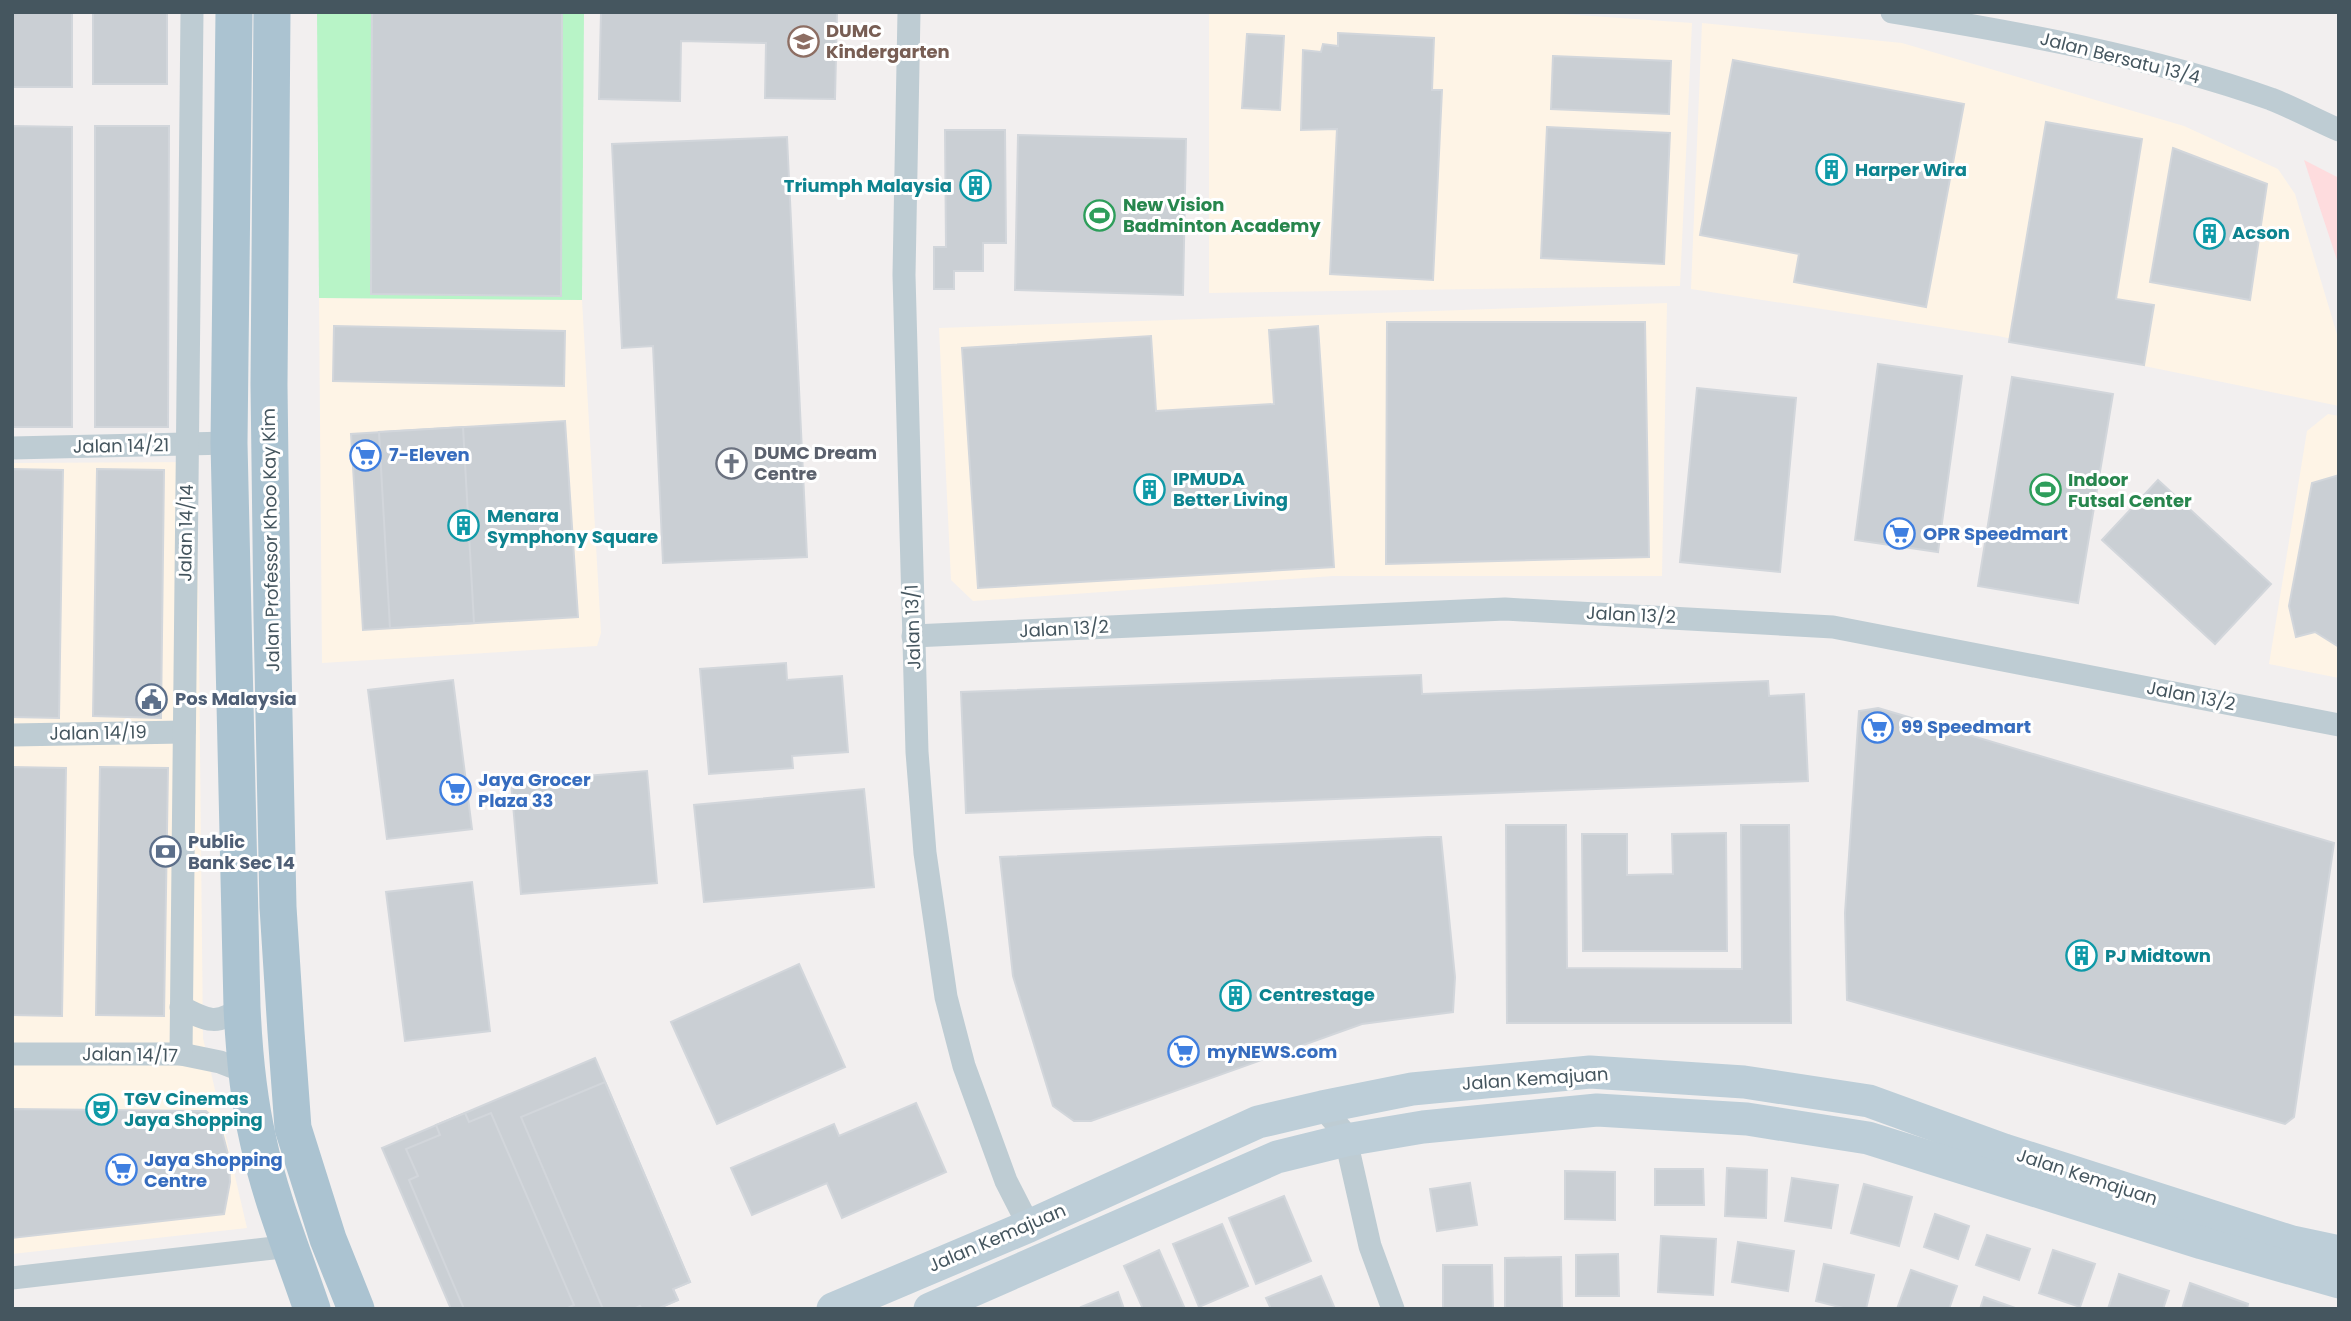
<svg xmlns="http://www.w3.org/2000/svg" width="2351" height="1321" viewBox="0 0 2351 1321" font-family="Poppins,sans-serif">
	<rect width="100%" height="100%" fill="#f2efef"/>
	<g fill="#fef4e6">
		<path d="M1209 12H1534L1692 23 1680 286 1209 293Z"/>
		<path d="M1702 23 1902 43 2184 126 2278 169 2295 194 2339 341V406L1998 336 1691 289Z"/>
		<path d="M319 298 582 300 601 633 597 646 322 663Z"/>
		<path d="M1667 303 1662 576H1333L973 601 951 580 939 328Z"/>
		<path d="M2328 414 2339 416V678L2269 664 2307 431Z"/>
		<path d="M197 462 203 1038 247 1228 12 1254V463Z"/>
	</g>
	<path fill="#fedcde" d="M2304 160 2339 178V266Z"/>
	<path fill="#b8f4c7" d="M317 12H584L582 300 319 298Z"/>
	<g fill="#cacfd4" stroke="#d2d6db" stroke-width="2">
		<rect x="12" y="12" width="60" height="75"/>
		<rect x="93" y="12" width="74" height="72"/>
		<path d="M372 12H562L561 296 371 294Z"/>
		<path d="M601 12H837L835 99 765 98 766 43 681 41 680 101 599 99Z"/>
		<path d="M1338 33 1434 38 1432 90H1442L1433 280 1330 274 1337 129 1301 130 1303 50 1321 52 1323 44 1338 46Z"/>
		<path d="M1247 34 1284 36 1280 110 1242 108Z"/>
		<path d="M1553 56 1671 61 1669 114 1551 109Z"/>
		<path d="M1733 60 1964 104 1926 307 1794 282 1799 254 1700 235Z"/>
		<path d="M2046 122 2142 139 2116 299 2154 305 2144 365 2009 342Z"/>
		<path d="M12 126 72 127V427H12Z"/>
		<path d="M95 126H169L168 427H95Z"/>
		<path d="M1547 127 1670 133 1664 264 1541 258Z"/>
		<path d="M945 130H1005L1006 243H983V271H954V289H934V247H946Z"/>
		<path d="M1018 135 1186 139 1183 295 1015 290Z"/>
		<path d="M787 137 807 557 663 563 653 346 622 348 612 144Z"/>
		<path d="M2173 148 2267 184 2250 300 2150 282Z"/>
		<path d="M1387 322H1645L1649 557 1386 564Z"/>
		<path d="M334 326 565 331 564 386 333 381Z"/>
		<path d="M1318 326 1334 567 978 588 962 348 1151 336 1156 411 1274 404 1269 330Z"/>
		<path d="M1878 364 1962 376 1938 552 1855 540Z"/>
		<path d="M2012 377 2113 394 2078 603 1978 586Z"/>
		<path d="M1697 388 1796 398 1780 572 1680 562Z"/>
		<path d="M565 421 578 617 363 630 351 434Z"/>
		<path d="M463 427 474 623 390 628 379 432Z"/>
		<path d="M12 469 63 470 59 718 12 717Z"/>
		<path d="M97 469 164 470 161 718 93 716Z"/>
		<path d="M2339 475V647L2315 632 2296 637 2289 606 2312 483Z"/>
		<path d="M2158 480 2271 584 2215 644 2102 540Z"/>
		<path d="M786 663 787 680 842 676 848 752 792 756 793 768 709 774 700 669Z"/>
		<path d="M1421 675 1422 694 1768 681 1769 696 1804 694 1808 781 966 813 961 692Z"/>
		<path d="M453 680 472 829 387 839 368 690Z"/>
		<path d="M1878 708 2334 843 2294 1117 2285 1124 1847 1000 1845 913 1859 711Z"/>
		<path d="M12 767 66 768 62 1016 12 1015Z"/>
		<path d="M100 767 168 768 164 1016 96 1015Z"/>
		<path d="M647 771 657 883 521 894 511 782Z"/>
		<path d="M864 789 874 887 704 902 694 805Z"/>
		<path d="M1506 825H1566L1567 968 1742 969 1741 825H1789L1791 1023H1507Z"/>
		<path d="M1726 833 1727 951H1583L1582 834H1627V875L1673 874 1672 834Z"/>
		<path d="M1428 837H1441L1455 977 1453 1012 1362 1024 1091 1121H1074L1053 1106 1013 976 1000 857Z"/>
		<path d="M472 882 490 1031 405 1041 386 892Z"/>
		<path d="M799 964 845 1067 717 1124 671 1022Z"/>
		<path d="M595 1058 690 1282 673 1289 678 1300 657 1309H642L640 1306 633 1309H451L382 1148Z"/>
		<path d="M605 1082 690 1282 673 1289 678 1300 657 1309H642L640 1306 633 1309H603L521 1117Z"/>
		<path d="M916 1103 946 1172 842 1218 827 1183 752 1215 731 1168 834 1124 839 1136Z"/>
		<path d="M12 1109 206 1111 220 1124 229 1158 230 1182 224 1214 12 1238Z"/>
		<path d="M465 1113 469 1122 491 1113 574 1305 566 1309H464L409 1180 418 1176 406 1149 440 1135 436 1125Z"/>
		<path d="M1727 1168 1767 1170 1766 1218 1725 1216Z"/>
		<path d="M1655 1169H1703L1704 1205H1655Z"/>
		<path d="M1565 1171 1615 1172V1220L1565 1219Z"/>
		<path d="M1792 1178 1838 1185 1831 1228 1785 1221Z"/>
		<path d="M1470 1183 1477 1225 1437 1231 1430 1189Z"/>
		<path d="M1864 1184 1912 1197 1899 1246 1851 1233Z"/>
		<path d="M1284 1196 1311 1261 1256 1284 1229 1218Z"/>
		<path d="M1935 1214 1969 1226 1958 1259 1924 1247Z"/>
		<path d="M1222 1224 1248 1286 1199 1307 1173 1244Z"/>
		<path d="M1987 1235 2030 1249 2019 1280 1976 1265Z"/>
		<path d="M1661 1236 1716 1239 1713 1295 1658 1292Z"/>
		<path d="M1738 1242 1794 1251 1788 1291 1732 1282Z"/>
		<path d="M1159 1250 1185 1309H1143L1124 1266Z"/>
		<path d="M2053 1250 2095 1264 2080 1307 2039 1293Z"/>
		<path d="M1618 1254 1619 1296H1576V1255Z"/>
		<path d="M1561 1257 1562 1308H1505V1258Z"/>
		<path d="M1824 1264 1874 1275 1866 1309H1847L1816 1301Z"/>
		<path d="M1443 1265H1492L1493 1309H1443Z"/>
		<path d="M1911 1270 1957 1286 1949 1309H1897Z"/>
		<path d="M2119 1274 2169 1291 2163 1309H2108Z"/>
		<path d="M1321 1276 1335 1309H1271L1266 1298Z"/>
		<path d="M2190 1283 2248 1304 2247 1309H2182Z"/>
		<path d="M1118 1292 1124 1309H1082L1081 1307Z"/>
		<path d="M1984 1297 2018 1309H1980Z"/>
	</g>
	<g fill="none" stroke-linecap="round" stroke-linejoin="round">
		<g stroke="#beccd3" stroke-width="23">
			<path d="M909 12 904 275 917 752 925 853 946 997 964 1066 1006 1181 1029 1226"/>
			<path d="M1892 12C2020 33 2149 56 2271 99 2294 108 2316 120 2339 130"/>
			<path d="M12 448 229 443"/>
			<path d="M913 636 1505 609 1833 627 2339 725"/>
			<path d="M12 735 184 732"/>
			<path d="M181 1007C207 1021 218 1026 242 1007"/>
			<path d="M12 1054H181L220 1062 246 1072"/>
			<path d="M181 1054 192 12"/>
			<path d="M1322 1107 1341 1129 1346 1140 1370 1246 1393 1309"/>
			<path d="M12 1278 291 1246"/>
		</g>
		<g stroke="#bdced8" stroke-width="33">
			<path d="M833 1309 1029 1226 1258 1122 1322 1107 1412 1089 1590 1072 1744 1082 1869 1101 2004 1150 2292 1242 2339 1252"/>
			<path d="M930 1309 1277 1157 1346 1140 1423 1127 1597 1110 1747 1119 1868 1138 2202 1243 2339 1282"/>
		</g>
		<g stroke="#abc3d1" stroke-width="37">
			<path d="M234 12 229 443 242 1007C244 1052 248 1096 258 1140 270 1197 293 1253 312 1309"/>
			<path d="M272 12 269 385 272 618 278 907 286 1032 293 1128 328 1239 356 1309"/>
		</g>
	</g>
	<defs>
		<symbol id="school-ring" viewBox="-11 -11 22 22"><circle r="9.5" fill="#fff" stroke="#8d6e63" stroke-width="1.5"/><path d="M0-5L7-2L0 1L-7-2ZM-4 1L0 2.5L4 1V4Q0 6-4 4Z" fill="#8d6e63"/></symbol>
		<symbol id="building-ring" viewBox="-11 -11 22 22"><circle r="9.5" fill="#fff" stroke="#0f9aa8" stroke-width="1.5"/><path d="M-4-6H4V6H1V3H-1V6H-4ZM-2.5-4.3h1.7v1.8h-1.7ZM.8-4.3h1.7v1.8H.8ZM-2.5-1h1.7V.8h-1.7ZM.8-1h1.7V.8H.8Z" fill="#0f9aa8"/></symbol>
		<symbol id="stadium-ring" viewBox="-11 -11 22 22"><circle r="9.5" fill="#fff" stroke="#2e9e5b" stroke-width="1.5"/><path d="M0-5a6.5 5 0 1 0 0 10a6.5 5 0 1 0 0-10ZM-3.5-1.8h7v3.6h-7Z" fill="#2e9e5b"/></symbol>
		<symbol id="supermarket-ring" viewBox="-11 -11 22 22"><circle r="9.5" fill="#fff" stroke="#3f7fe0" stroke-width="1.5"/><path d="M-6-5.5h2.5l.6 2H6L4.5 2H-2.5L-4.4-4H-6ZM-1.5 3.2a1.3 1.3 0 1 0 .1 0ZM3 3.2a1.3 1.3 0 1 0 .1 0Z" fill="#3f7fe0"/></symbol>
		<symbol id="church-ring" viewBox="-11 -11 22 22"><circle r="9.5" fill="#fff" stroke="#6b7280" stroke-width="1.5"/><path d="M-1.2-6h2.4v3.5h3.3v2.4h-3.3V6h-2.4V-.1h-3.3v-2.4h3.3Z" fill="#6b7280"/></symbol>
		<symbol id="civic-ring" viewBox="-11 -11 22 22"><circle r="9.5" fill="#fff" stroke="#5c6f8a" stroke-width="1.5"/><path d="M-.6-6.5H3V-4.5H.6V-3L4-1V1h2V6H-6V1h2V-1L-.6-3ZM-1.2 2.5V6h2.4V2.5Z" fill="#5c6f8a"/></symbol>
		<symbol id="bank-ring" viewBox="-11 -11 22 22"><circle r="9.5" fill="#fff" stroke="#5c6f8a" stroke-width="1.5"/><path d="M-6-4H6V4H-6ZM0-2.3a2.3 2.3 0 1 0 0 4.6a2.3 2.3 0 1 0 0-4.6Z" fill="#5c6f8a"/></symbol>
		<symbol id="theatre-ring" viewBox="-11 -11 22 22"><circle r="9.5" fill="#fff" stroke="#0f9aa8" stroke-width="1.5"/><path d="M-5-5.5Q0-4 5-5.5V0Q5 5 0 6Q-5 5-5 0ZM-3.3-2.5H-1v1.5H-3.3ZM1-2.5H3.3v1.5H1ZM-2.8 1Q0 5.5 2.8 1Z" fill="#0f9aa8"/></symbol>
	</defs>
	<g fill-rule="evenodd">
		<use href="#school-ring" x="786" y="24" width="35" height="35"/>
		<use href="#building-ring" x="1814" y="152" width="35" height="35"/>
		<use href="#building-ring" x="958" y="168" width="35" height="35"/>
		<use href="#stadium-ring" x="1082" y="198" width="35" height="35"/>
		<use href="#building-ring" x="2192" y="216" width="35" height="35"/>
		<use href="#supermarket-ring" x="348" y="438" width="35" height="35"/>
		<use href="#church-ring" x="714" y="446" width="35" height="35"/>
		<use href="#building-ring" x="1132" y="472" width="35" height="35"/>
		<use href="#stadium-ring" x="2028" y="472" width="35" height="35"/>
		<use href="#building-ring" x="446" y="508" width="35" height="35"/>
		<use href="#supermarket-ring" x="1882" y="516" width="35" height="35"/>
		<use href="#civic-ring" x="134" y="682" width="35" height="35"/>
		<use href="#supermarket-ring" x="1860" y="710" width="35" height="35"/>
		<use href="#supermarket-ring" x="438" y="772" width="35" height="35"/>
		<use href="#bank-ring" x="148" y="834" width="35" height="35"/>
		<use href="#building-ring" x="2064" y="938" width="35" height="35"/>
		<use href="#building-ring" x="1218" y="978" width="35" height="35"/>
		<use href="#supermarket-ring" x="1166" y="1034" width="35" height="35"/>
		<use href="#theatre-ring" x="84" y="1092" width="35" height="35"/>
		<use href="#supermarket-ring" x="104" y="1152" width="35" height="35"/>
	</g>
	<g text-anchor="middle" stroke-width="6" stroke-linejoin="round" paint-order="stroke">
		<g font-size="18" font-weight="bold" fill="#785e54" stroke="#fff" text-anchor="start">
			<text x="826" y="37">DUMC<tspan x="826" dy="21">Kindergarten</tspan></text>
		</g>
		<g font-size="18" fill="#45565f" stroke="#fff">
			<text transform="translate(2120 58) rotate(14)" y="6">Jalan Bersatu 13/4</text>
			<text transform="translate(121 446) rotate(-1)" y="6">Jalan 14/21</text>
			<text transform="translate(186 533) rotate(-89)" y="6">Jalan 14/14</text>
			<text transform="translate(271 540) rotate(-91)" y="6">Jalan Professor Khoo Kay Kim</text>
			<text transform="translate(1631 615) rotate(3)" y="6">Jalan 13/2</text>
			<text transform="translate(913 627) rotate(-92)" y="6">Jalan 13/1</text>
			<text transform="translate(1064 629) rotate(-3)" y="6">Jalan 13/2</text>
			<text transform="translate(2191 696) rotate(11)" y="6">Jalan 13/2</text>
			<text transform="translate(98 733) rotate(-1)" y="6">Jalan 14/19</text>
			<text transform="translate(130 1055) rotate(1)" y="6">Jalan 14/17</text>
			<text transform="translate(1535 1079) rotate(-4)" y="6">Jalan Kemajuan</text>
			<text transform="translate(2087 1177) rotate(18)" y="6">Jalan Kemajuan</text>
			<text transform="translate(997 1238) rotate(-23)" y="6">Jalan Kemajuan</text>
		</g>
		<g font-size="18" font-weight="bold" fill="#0d838f" stroke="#fff" text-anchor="start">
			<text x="1855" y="176">Harper Wira</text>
			<text x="952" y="192" text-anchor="end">Triumph Malaysia</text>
			<text x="2232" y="239">Acson</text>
			<text x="1173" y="485">IPMUDA<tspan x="1173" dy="21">Better Living</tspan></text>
			<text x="487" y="522">Menara<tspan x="487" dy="21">Symphony Square</tspan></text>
			<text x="2105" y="962">PJ Midtown</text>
			<text x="1259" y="1001">Centrestage</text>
			<text x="124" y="1105">TGV Cinemas<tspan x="124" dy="21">Jaya Shopping</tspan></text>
		</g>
		<g font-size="18" font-weight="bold" fill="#27864d" stroke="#fff" text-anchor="start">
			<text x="1123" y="211">New Vision<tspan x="1123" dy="21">Badminton Academy</tspan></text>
			<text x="2068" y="486">Indoor<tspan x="2068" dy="21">Futsal Center</tspan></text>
		</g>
		<g font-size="18" font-weight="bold" fill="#5b616d" stroke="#fff" text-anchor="start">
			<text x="754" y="459">DUMC Dream<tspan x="754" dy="21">Centre</tspan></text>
		</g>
		<g font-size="18" font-weight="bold" fill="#366cbe" stroke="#fff" text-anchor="start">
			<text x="389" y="461">7-Eleven</text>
			<text x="1923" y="540">OPR Speedmart</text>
			<text x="1901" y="733">99 Speedmart</text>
			<text x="478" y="786">Jaya Grocer<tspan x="478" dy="21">Plaza 33</tspan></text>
			<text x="1207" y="1058">myNEWS.com</text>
			<text x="144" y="1166">Jaya Shopping<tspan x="144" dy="21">Centre</tspan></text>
		</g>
		<g font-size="18" font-weight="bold" fill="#4e5e75" stroke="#fff" text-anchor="start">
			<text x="175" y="705">Pos Malaysia</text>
			<text x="188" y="848">Public<tspan x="188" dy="21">Bank Sec 14</tspan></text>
		</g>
	</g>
	<rect width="2351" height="1321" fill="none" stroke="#45565f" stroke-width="28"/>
</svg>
